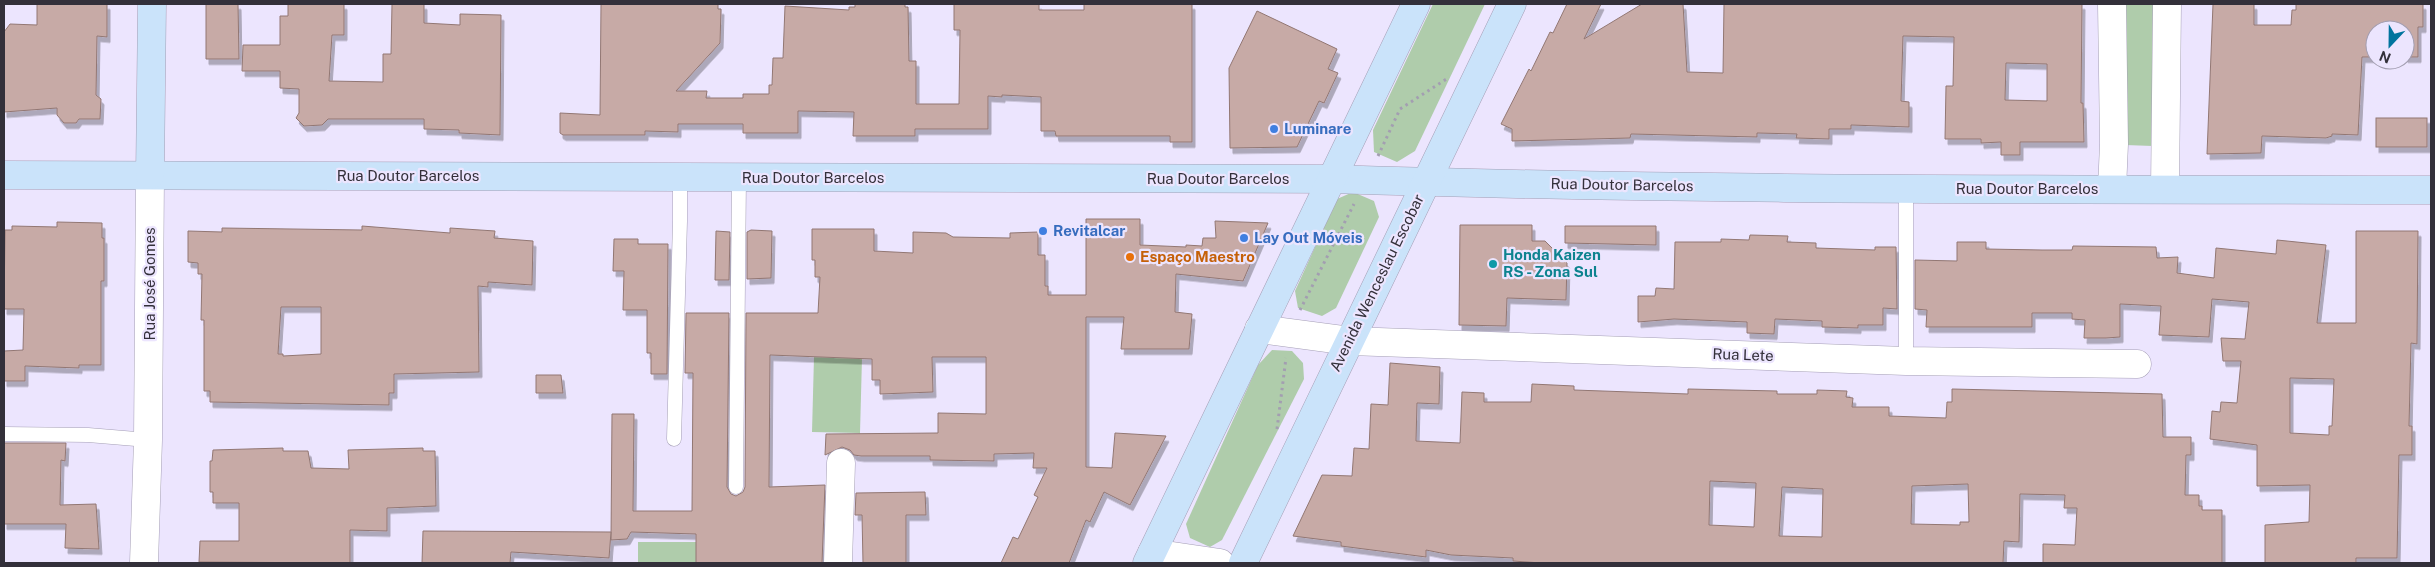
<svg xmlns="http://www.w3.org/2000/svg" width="2435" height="567" viewBox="0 0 2435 567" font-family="'Public Sans',sans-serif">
	<defs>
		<filter id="shadow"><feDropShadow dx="3" dy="5.5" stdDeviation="0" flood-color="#0004"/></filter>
	</defs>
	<rect width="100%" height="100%" fill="#ece5fe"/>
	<g fill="#afccab">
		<path d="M1433 4H1485L1415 151 1397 162 1374 152 1373 130Z"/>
		<path d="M2126 4H2153V146L2125 145Z"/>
		<path d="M1353 192 1374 201 1379 217 1336 308 1322 316 1298 308 1295 291 1337 199Z"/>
		<path d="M1272 350 1292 351 1303 363 1304 379 1222 540 1210 547 1190 538 1186 524 1258 365Z"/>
		<path d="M814 357 862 358 860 433 812 432Z"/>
		<rect x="638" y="542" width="58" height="21"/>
	</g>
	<g fill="#c7aaa6" stroke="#927773" fill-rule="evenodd" filter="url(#shadow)">
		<path d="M37 4H107V37L97 36 96 95 101 99 100 119H79L76 123H64L57 115V108L4 112V32L10 24 37 25Z"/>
		<path d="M206 4H238L239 59H206Z"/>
		<path d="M288 4H344V35H332L329 81 383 82V54H391L392 4H424V23L460 25V14L501 15 500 135 459 133V130L424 129V119H328L322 125 304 126 296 118 299 113V89L280 88V71H242L243 45H280V16H288Z"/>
		<path d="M601 4H718V9H721L720 43 676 91H707L706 98H743V94H769V85H772L773 58H783L785 6 849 10V7H855V4H905V7H908L909 61H916V104H959L960 30H954V4H1039V10H1084V4H1192V142H1170V136H1056L1055 131H1041V97L1002 95V97L988 96V129H915V136H853L854 112 798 111V133H743V124H678V132L645 131V135H563L560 133V113L600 115Z"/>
		<path d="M1567 4H1601L1584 39 1642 4H1683L1687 72 1723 73 1724 4H2082L2081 103H2083L2084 142H2020V155H2001V142L1981 143V139H1945L1946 86H1953L1954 37 1903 36 1901 101 1909 102V127L1851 125V129H1829V139L1796 138 1797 134 1757 133V137L1631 134 1630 138 1512 141V129L1501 124 1529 69 1531 71 1550 32 1553 33ZM2006 63 2047 64V101L2005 100Z"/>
		<path d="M2213 4H2254V25H2291L2292 10H2296V4H2423V27H2418V57H2405V30H2375V57H2362L2358 135 2332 134V136L2326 138 2262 136 2261 153 2207 154Z"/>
		<path d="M1257 11 1337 49 1328 69 1338 73 1324 103 1319 101 1297 147 1230 148 1229 68Z"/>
		<rect x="2376" y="118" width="51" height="29"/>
		<path d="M1086 219H1140V245L1186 247V245L1202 246 1203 238H1216L1215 221 1268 223 1243 281 1176 274 1175 312 1192 314 1189 349H1121L1124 317H1086V467L1112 468 1115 433 1166 436 1130 505 1104 492 1090 522 1086 520 1069 563H1001L1013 537 1018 539 1038 497 1034 495 1047 468H1033L1034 453 994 454V461L930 460V456H861L854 455 850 450 842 447 825 455 826 434 938 433V413L986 414V357H932L933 392 880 394V380H872V359L770 355 769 487 825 485 822 563H696V534L631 532 627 539 611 540 612 414H634L633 511H692L693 373H685L686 313H729L727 487 731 494 736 496 743 492 745 487 746 313H818L820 277H815V260H812V229H874V251L913 253V232L946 233 953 237 1010 238V233L1038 232V255H1045V286H1048V295H1086Z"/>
		<path d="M57 222 102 223V238H104V281H101V365H79V368L25 366V381H4V351L23 350 24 309H4L5 230H12V226L57 227Z"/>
		<path d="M1460 225H1532V241H1545L1567 263 1566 300 1507 298 1506 326 1459 325Z"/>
		<path d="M362 226 450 233V228L495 231 494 238 533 241 532 285 488 282V287L478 286 479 372 394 374V393H389V405L210 402V391H204V320H201L202 274H198V263L188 262V231L222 232V228L362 230ZM281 307H321V354L283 356V354H278Z"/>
		<path d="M1565 226H1656V245L1565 243Z"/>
		<path d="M751 230 772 231 771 278 747 279V232Z"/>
		<path d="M716 231 730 232 729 280H715Z"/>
		<path d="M2356 231H2418L2417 344 2411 343 2409 426H2412V455H2399L2397 558H2356V563H2265V525L2309 522 2310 485 2257 486V445L2210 439 2212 411 2220 412 2221 402 2237 403 2241 361H2223L2221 338 2245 339 2249 302 2212 299 2209 337 2159 335 2161 306 2120 304V337L2106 338H2084L2085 320 2072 319V313H2032V327H1926L1927 310 1915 309V260L1957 261V242H1986V249L2042 250H2072L2073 246 2156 247 2157 258 2178 257 2177 273 2214 278 2216 248 2276 254 2277 240 2326 245 2317 323H2356ZM2290 378 2334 379 2332 426H2329V435L2290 433Z"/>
		<path d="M1750 235 1788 236 1787 242 1816 243V248L1875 250V247H1896L1897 309 1883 308V325H1858V328L1822 327V321L1775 319 1774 334 1747 333V322L1674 319 1638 322V296H1655L1656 288 1674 289 1675 242H1721V239L1749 240Z"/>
		<path d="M614 239H638V244H668L667 374H651V353H647V310H623L624 271H613Z"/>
		<path d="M1390 363 1440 367 1439 404 1417 403 1416 441 1460 443 1462 392 1484 393V402H1531L1532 384 1574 386V390L1688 394V389L1777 391V394H1817V390L1847 391 1846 397 1853 398 1852 407H1889V416L1946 418 1947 402H1952V389L2162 394 2163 437H2191V455H2186L2185 495H2199V506H2202V510H2222V563H2043V544L2075 545 2077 508H2064L2065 495 2020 494 2019 542 2004 541 2003 563H1541L1513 561V558L1451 555 1426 550V557L1341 546V542L1293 536 1322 475 1352 476 1354 448 1369 449 1371 404 1388 405ZM1710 481 1756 483 1754 527 1709 525ZM1968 484 1969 522H1960V525L1911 524 1912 486ZM1782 487 1823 489 1822 537 1779 536Z"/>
		<path d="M536 375H561L563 393H536Z"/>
		<path d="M4 443H66L65 461 61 460 60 505 96 504 99 549 65 548 66 524H4Z"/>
		<path d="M283 448V451H308L311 468 349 469 348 450 423 448V451H435L436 506 387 508V531L350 530V563L199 562 200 541H239V503H213V492H210V461H212L213 450Z"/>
		<path d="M925 492 926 515H906V563H863L862 515H855L856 493Z"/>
		<path d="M423 531 611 532 609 558 511 552 510 563H422Z"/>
	</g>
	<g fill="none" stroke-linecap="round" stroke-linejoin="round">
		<defs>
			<g id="lane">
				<path d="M1906 361V188"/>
				<path d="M4 434 88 435 148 440"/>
				<path d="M674 439 680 221V177"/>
				<path d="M736 487 739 177"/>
			</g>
			<g id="street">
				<path d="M2112 189 2114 144 2112 4"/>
				<path d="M2165 189 2167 4"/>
				<path d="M1259 329 1350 341 1906 361 2137 364"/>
				<path d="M1152 553 1220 563"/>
				<path d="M144 563 148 440 150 175"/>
				<path d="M838 563 841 463"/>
			</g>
			<g id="secondary">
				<path d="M4 175 1331 179C1698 191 2065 189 2431 190"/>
				<path d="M150 175 152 4"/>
				<path d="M1147 563 1416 4"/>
				<path d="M1243 563 1512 4"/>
			</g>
		</defs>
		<use href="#lane" stroke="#a59fb6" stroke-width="15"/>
		<use href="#street" stroke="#a59fb6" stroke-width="29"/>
		<use href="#secondary" stroke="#a59fb6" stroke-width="29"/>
		<g stroke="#a39eb1" stroke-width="3" stroke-dasharray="2.5 4" stroke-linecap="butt">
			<path d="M1378 156 1400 109 1448 78"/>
			<path d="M1300 310 1354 204"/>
			<path d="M1277 429 1286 358"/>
		</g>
		<use href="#lane" stroke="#fff" stroke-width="14"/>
		<use href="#street" stroke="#fff" stroke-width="28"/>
		<use href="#secondary" stroke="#cae3fa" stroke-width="28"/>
	</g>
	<g fill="#3f7fe0" stroke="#ece5fe" stroke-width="2">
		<circle cx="1274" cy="129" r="5"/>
		<circle cx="1043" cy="231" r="5"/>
		<circle cx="1244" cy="238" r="5"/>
	</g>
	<circle fill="#e8710a" stroke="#ece5fe" stroke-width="2" cx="1130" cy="257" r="5"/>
	<circle fill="#0f9aa8" stroke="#ece5fe" stroke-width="2" cx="1493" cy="264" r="5"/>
	<g text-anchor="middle" stroke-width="4.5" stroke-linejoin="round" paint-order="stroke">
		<g font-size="15" font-weight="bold" fill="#366cbe" stroke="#ece5fe" text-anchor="start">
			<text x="1284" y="134">Luminare</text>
			<text x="1053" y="236">Revitalcar</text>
			<text x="1254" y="243">Lay Out Móveis</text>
		</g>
		<g font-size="15" fill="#33303a" stroke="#ece5fe">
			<text x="408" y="181">Rua Doutor Barcelos</text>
			<text x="813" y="183">Rua Doutor Barcelos</text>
			<text x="1218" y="184">Rua Doutor Barcelos</text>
			<text transform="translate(1622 185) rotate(1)" y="5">Rua Doutor Barcelos</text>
			<text x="2027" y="194">Rua Doutor Barcelos</text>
			<text transform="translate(1377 283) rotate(-64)" y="5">Avenida Wenceslau Escobar</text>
			<text transform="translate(150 284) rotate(-90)" y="5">Rua José Gomes</text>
			<text transform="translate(1743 355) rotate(2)" y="5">Rua Lete</text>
		</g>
		<g font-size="15" font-weight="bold" fill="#0d838f" stroke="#ece5fe" text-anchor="start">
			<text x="1503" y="260">Honda Kaizen<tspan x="1503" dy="17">RS - Zona Sul</tspan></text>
		</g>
		<g font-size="15" font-weight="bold" fill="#c56008" stroke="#ece5fe" text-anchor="start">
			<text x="1140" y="262">Espaço Maestro</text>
		</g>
	</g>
	<rect width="2435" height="567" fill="none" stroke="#33303a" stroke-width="10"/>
	<g transform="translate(2390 45) rotate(202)"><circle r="24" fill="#ece5fe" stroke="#a29db0"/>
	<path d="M0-4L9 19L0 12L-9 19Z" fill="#00749e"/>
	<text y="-8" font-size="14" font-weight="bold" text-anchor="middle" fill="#33303a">N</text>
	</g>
</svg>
